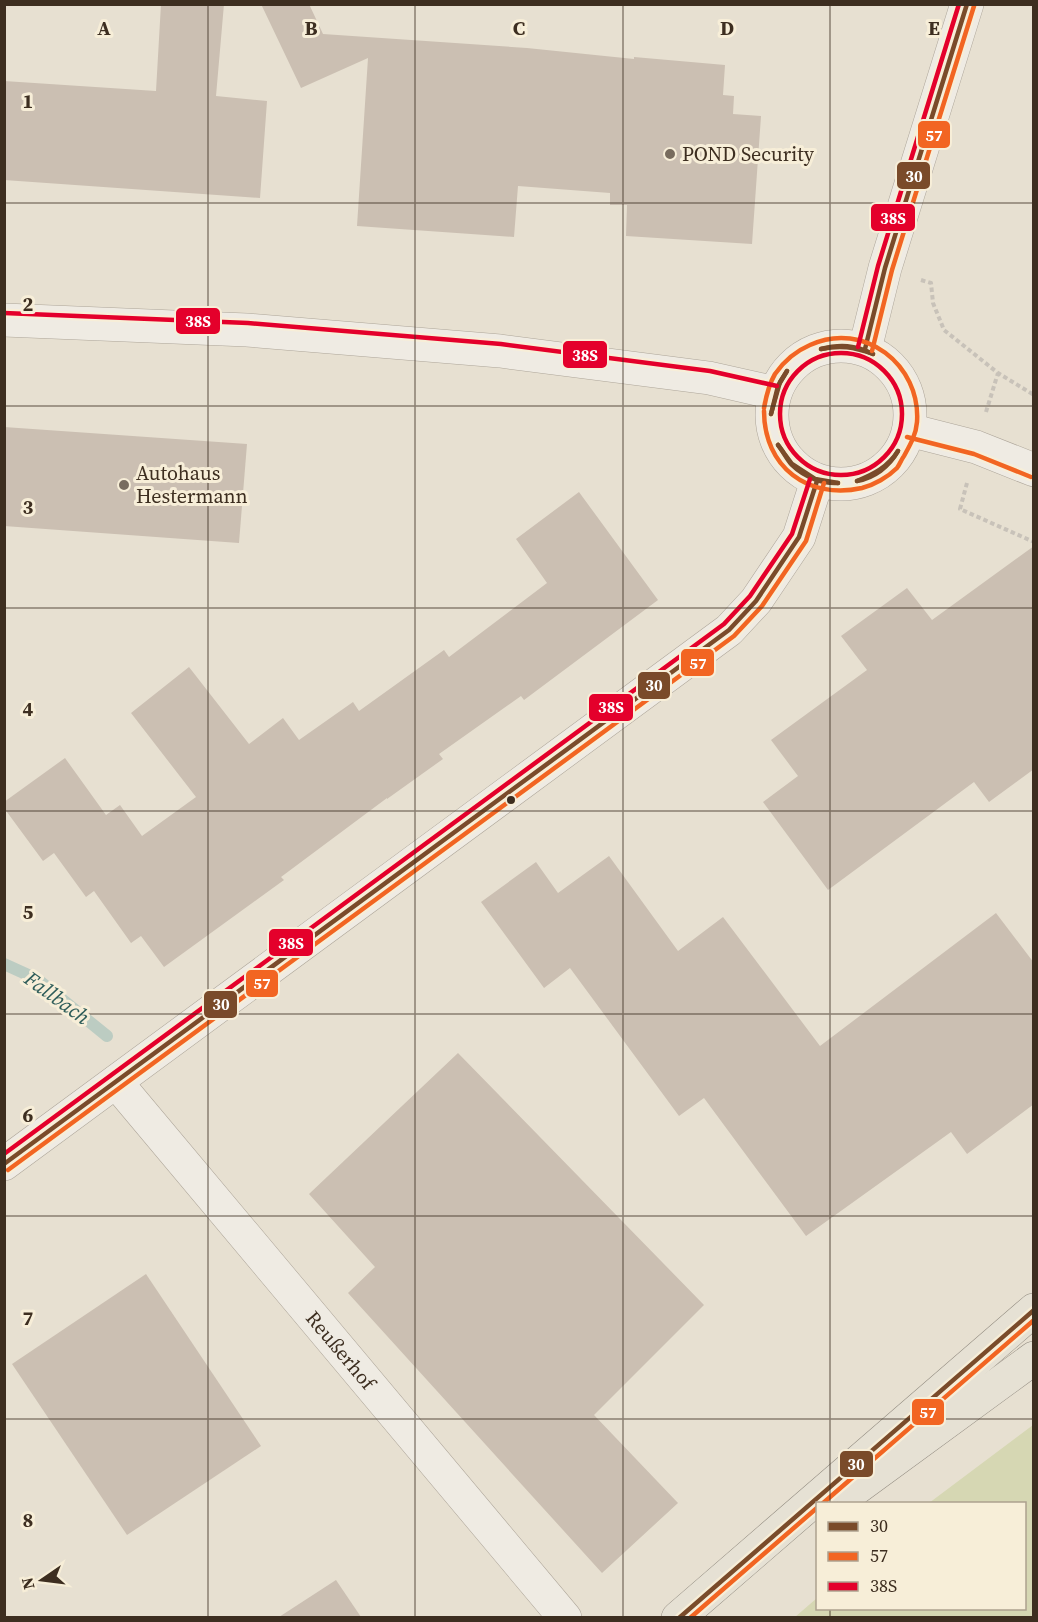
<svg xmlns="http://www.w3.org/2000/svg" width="1038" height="1622" viewBox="0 0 1038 1622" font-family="'Source Serif 4',serif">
	<rect width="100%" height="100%" fill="#e7e0d1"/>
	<path fill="#d6d7b3" d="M1033 1425V1617H795L817 1598 818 1608H1024V1504L929 1503Z"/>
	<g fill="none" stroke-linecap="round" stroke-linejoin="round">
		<path stroke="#bcccc2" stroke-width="12" d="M4 964 37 979 107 1036"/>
	</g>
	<g fill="#cbbfb2">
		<path d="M161 4H224L216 96 267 101 260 198 4 180V81L156 91Z"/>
		<path d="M261 4H309L323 34 527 48 634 59V57L725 65 723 95 734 96 733 114 761 116 752 244 626 236 627 205H610V193L518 186 514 237 357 226 368 58 301 88Z"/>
		<path d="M4 427 247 444 239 543 4 526Z"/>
		<path d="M579 492 658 600 524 700 521 696 439 754 443 759 387 799V798L281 877 284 880 164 967 141 936 131 943 94 891 86 897 54 853 43 861 4 808V802L65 758 106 815 120 805 142 836 196 797 131 713 189 667 249 744 283 718 299 740 353 702 359 711 444 650 449 657 547 583 516 539Z"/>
		<path d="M1034 546V769L989 802 974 782 828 890 763 802 798 776 771 740 867 670 841 636 907 588 932 620Z"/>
		<path d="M609 856 678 951 723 917 820 1046 996 913 1034 963V1104L967 1154 951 1132 806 1236 704 1098 679 1116 570 968 544 988 481 902 536 862 558 893Z"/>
		<path d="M458 1053 704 1305 594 1415 678 1503 602 1573 348 1293 375 1267 309 1194Z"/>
		<path d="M146 1274 261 1446 127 1535 12 1364Z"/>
		<path d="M336 1580 361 1617H279Z"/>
	</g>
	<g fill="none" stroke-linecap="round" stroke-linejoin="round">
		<defs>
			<g id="minor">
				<path d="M4 320 247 330 500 351 709 378 775 393"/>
				<circle cx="841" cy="415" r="69"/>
				<path d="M865 349 885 268 967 4"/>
				<path d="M909 430 976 447 1034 470"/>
				<path id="s1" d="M116 1082 565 1618"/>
				<path d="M4 1164 729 630 756 601 799 537 817 481"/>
			</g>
			<g id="major">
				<path d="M851 1492 1034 1358"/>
				<path d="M678 1618 1034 1310"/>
			</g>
		</defs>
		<use href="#minor" stroke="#ada599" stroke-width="34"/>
		<use href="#major" stroke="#928b80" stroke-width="34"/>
		<g stroke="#c8c2b9" stroke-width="4" stroke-dasharray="4.5 3" stroke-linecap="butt">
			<path d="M921 280 931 283 933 303 944 330 998 373 1034 395"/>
			<path d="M986 412 998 373"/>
			<path d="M967 483 960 509 1034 542"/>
		</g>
		<use href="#minor" stroke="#efebe3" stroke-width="33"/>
		<use href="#major" stroke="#e6e1d4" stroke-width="33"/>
		<defs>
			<g id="bus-1">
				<path d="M821 349C840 344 855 345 873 354"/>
				<path d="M821 349C841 345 853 347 873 354"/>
				<path d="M865 349 885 268 967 4"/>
				<path d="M771 414 778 386 787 371"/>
				<path d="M771 414 780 382 787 371"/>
				<path d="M778 445 792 464 815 479 838 483"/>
				<path d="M778 445C783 451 787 460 792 465 804 477 823 484 838 483"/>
				<path d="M857 481C874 474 888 467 898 451"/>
				<path d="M857 481C874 478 889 467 898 451"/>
				<path d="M4 1164 729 630 756 601 799 537 817 481"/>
				<path d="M679 1618 1034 1310"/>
			</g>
			<g id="bus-2">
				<path d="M872 351 892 270 974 6"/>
				<path d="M764 411C764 467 808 500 862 488 874 485 888 477 897 468 900 464 901 460 904 456 910 445 916 435 917 422 921 365 864 320 810 345 796 351 784 361 775 374 769 384 766 397 764 408"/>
				<path d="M907 437 974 454 1031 477"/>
				<path d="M8 1170 734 636 762 606 806 541 824 483"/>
				<path d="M822 1504 1034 1320"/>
				<path d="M690 1618 818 1507"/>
			</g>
			<g id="bus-3">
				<path d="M4 313 248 323 501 344 710 371 777 386"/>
				<path d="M858 347 878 266 959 4"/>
				<circle cx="841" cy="414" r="61"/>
				<path d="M4 1154 724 624 750 596 792 534 810 479"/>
			</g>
		</defs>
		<use href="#bus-1" stroke="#f7eed8" stroke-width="9"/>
		<use href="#bus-2" stroke="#f7eed8" stroke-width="9"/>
		<use href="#bus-3" stroke="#f7eed8" stroke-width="9"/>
		<use href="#bus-1" stroke="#7a4b2a" stroke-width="4.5"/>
		<use href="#bus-2" stroke="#f26522" stroke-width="4.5"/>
		<use href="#bus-3" stroke="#e4002b" stroke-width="4.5"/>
	</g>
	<path fill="none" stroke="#3d2e20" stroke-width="1.5" stroke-opacity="0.55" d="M208 4V1618M415 4V1618M623 4V1618M830 4V1504M4 203H1034M4 406H1034M4 608H1034M4 811H1034M4 1014H1034M4 1216H1034M4 1419H1034M830 1608V1618"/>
	<g fill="#786c5e" stroke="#f7eed8" stroke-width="2">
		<circle cx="670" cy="154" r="6"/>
		<circle cx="124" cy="485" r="6"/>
	</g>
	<circle fill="#3d2e20" stroke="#f7eed8" stroke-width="2" cx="511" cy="800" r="5"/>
	<g text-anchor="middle" stroke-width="6" stroke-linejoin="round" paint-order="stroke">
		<g font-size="20" fill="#3d2e20" stroke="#f7eed8" text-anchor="start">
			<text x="682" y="161">POND Security</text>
			<text x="136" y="480">Autohaus<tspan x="136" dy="23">Hestermann</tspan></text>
		</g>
		<g font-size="20" fill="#3d2e20" stroke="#f7eed8">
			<text dy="7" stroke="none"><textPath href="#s1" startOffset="350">Reußerhof</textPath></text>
		</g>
		<g font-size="21" font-style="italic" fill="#2f5d5a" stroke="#f7eed8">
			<text transform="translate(57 998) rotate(36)" y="7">Fallbach</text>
		</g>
	</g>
	<g font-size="20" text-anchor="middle" font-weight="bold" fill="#3d2e20" stroke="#f7eed8" stroke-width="6" stroke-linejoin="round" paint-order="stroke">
		<text x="104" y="35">A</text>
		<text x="311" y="35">B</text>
		<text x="519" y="35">C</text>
		<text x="727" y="35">D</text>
		<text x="934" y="35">E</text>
		<text x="28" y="108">1</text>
		<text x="28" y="311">2</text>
		<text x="28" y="514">3</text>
		<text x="28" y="716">4</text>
		<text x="28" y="919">5</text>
		<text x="28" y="1122">6</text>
		<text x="28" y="1325">7</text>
		<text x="28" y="1527">8</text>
	</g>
	<g stroke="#f7eed8" stroke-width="2">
		<rect x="917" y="120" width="34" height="29" rx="6" fill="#f26522"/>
		<rect x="896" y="161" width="35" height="29" rx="6" fill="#7a4b2a"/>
		<rect x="870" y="203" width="46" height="29" rx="6" fill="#e4002b"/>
		<rect x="175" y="307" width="46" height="28" rx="6" fill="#e4002b"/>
		<rect x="562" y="340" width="46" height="29" rx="6" fill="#e4002b"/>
		<rect x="680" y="648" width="35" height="29" rx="6" fill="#f26522"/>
		<rect x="637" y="671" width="34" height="29" rx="6" fill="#7a4b2a"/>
		<rect x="588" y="693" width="46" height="29" rx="6" fill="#e4002b"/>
		<rect x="268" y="928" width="46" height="29" rx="6" fill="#e4002b"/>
		<rect x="245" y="969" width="34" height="29" rx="6" fill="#f26522"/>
		<rect x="203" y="990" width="35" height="29" rx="6" fill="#7a4b2a"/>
		<rect x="911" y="1398" width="34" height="28" rx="6" fill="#f26522"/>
		<rect x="839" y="1450" width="35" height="28" rx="6" fill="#7a4b2a"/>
	</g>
	<g font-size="16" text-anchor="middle" font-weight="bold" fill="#fff">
		<text x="934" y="141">57</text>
		<text x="914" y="182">30</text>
		<text x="893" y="224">38S</text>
		<text x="198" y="327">38S</text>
		<text x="585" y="361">38S</text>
		<text x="698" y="669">57</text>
		<text x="654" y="691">30</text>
		<text x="611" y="713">38S</text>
		<text x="291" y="949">38S</text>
		<text x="262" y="989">57</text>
		<text x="221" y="1010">30</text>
		<text x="928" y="1418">57</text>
		<text x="856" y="1470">30</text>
	</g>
	<rect width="1038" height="1622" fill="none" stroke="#3d2e20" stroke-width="12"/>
	<rect x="816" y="1502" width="210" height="108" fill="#f7eed8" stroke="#ada18e" stroke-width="1.5"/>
	<rect x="828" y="1522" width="30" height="9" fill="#7a4b2a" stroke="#ada18e" stroke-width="1.5"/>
	<text x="870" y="1532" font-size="18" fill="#3d2e20">30</text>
	<rect x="828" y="1552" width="30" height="9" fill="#f26522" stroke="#ada18e" stroke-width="1.5"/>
	<text x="870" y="1562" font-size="18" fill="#3d2e20">57</text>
	<rect x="828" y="1582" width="30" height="9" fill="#e4002b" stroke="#ada18e" stroke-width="1.5"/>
	<text x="870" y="1592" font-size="18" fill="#3d2e20">38S</text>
	<g transform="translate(42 1580) rotate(256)" stroke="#f7eed8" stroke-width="4.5" paint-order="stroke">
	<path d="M0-4.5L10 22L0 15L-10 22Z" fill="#3d2e20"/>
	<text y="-9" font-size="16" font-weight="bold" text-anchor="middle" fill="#3d2e20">N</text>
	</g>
</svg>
